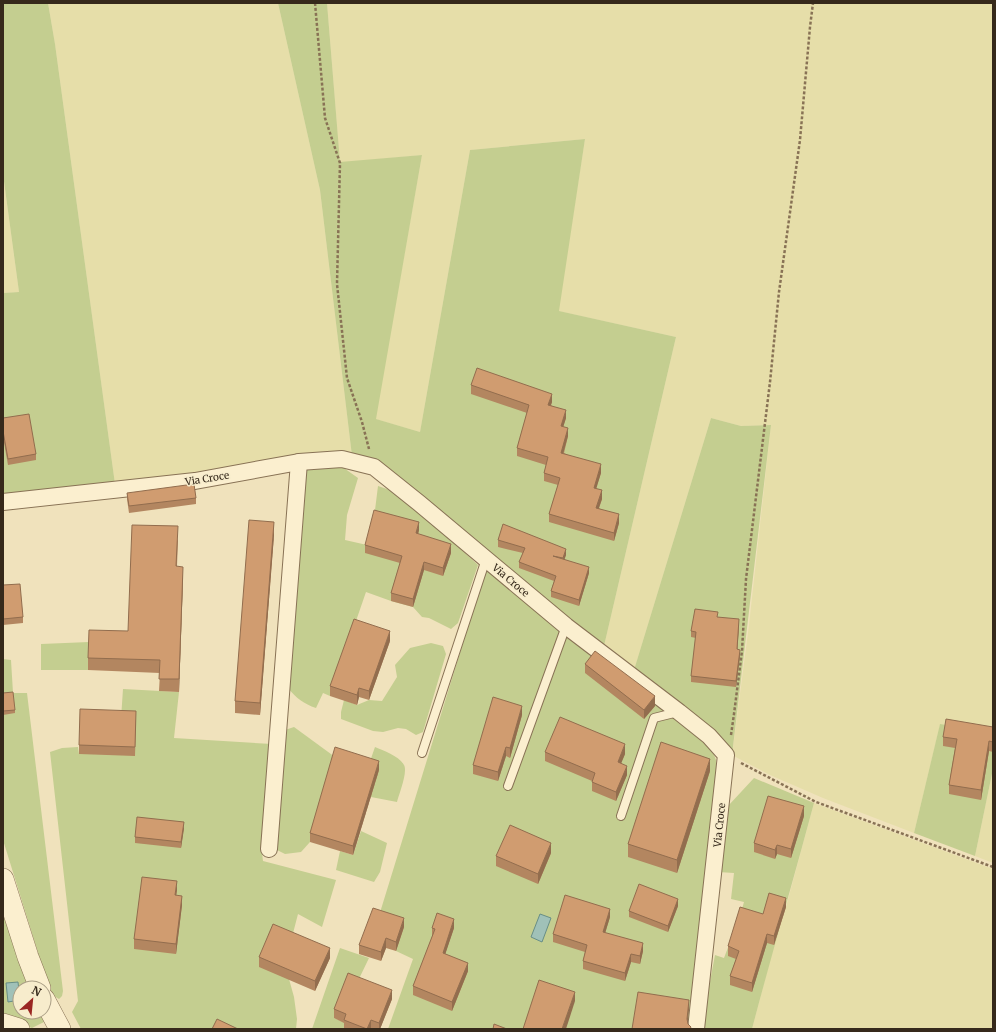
<svg xmlns="http://www.w3.org/2000/svg" width="996" height="1032" viewBox="0 0 996 1032" font-family="Merriweather,serif">
	<rect width="100%" height="100%" fill="#f0e2bc"/>
	<g fill="#e6dea9">
		<path d="M48 3H278L320 190 352 456 273 463 115 484 55 44Z"/>
		<path d="M327 3H993V733L940 725 914 833 823 798 770 775 732 755 749 625 771 425 741 426 711 418 634 670 604 646 676 337 558 311 585 139 470 150 420 432 375 419 422 155 340 163Z"/>
		<path d="M3 174 19 292 3 293Z"/>
		<path d="M993 769V863L975 856Z"/>
		<path d="M814 803 993 869V1029H752L774 945 786 907Z"/>
	</g>
	<g fill="#c4ce90">
		<path d="M3 3H48L55 44 115 484 3 494V293L19 292 3 174Z"/>
		<path d="M278 3H327L340 162 422 155 376 419 420 432 470 150 585 139 559 311 676 337 604 646 472 538 352 456 320 190Z"/>
		<path d="M711 418 741 426 771 425 732 755 634 670Z"/>
		<path d="M341 466 358 478 347 515 345 540 367 545 374 518 378 486 390 490 430 521 478 565 458 623 451 629 429 618 422 617 413 607 391 601 366 592 330 696 323 693 316 708C304 704 296 698 288 688L304 468Z"/>
		<path d="M487 565 708 739 716 760V778L695 1029H388L413 959 396 951 378 919Z"/>
		<path d="M89 642 88 670H41V644Z"/>
		<path d="M431 643 443 646 446 654 423 732 416 735 406 729 398 728 383 732 373 731 341 719V712L344 700 357 705 369 700 382 701 397 677 395 665 410 648Z"/>
		<path d="M3 659 11 660 13 693H27L63 991 62 996 59 999 54 996 48 985 3 840Z"/>
		<path d="M123 689 179 692 174 738 272 744 262 853 263 861 336 880 322 927 298 914 291 941 289 979 294 997 297 1019 296 1029H81L72 1012 78 1001 50 752 62 748 78 747 79 754 121 719Z"/>
		<path d="M940 724 993 733V769L975 856 914 833Z"/>
		<path d="M294 727 335 757 310 842 301 852 285 854 277 850 285 730Z"/>
		<path d="M375 747C384 751 399 756 404 765 408 772 399 794 397 802L371 797 368 767Z"/>
		<path d="M754 778 814 803C794 878 772 953 752 1029H701L715 955 724 958 740 916 744 902 731 899 734 873 718 872 728 806Z"/>
		<path d="M361 831 387 843 380 872 374 882 336 870 340 851 353 855Z"/>
		<path d="M3 894 33 988H20V1012H40L44 1022 32 1028 3 1017Z"/>
		<path d="M340 948 369 958 356 985 334 1018 346 1023 344 1029H312Z"/>
	</g>
	<g fill="#a0c1b8" stroke="#688e86">
		<path d="M540 914 551 918 542 942 531 937Z"/>
		<path d="M18 982 20 1000 8 1002 6 983Z"/>
	</g>
	<g fill="none" stroke-linecap="round" stroke-linejoin="round">
		<defs>
			<g id="service">
				<path d="M422 753 486 559"/>
				<path d="M508 786 566 626"/>
				<path d="M621 816 654 718 678 712"/>
			</g>
			<g id="minor">
				<path d="M3 502 195 481 299 462 342 459 374 467 419 503 566 626 679 712 709 736 726 755 696 1029"/>
				<path d="M269 849 299 462"/>
			</g>
			<g id="tertiary">
				<path d="M3 879 28 957 40 988"/>
				<path d="M44 999 60 1029"/>
				<path d="M3 1024 19 1029"/>
			</g>
		</defs>
		<use href="#service" stroke="#887255" stroke-width="10"/>
		<use href="#minor" stroke="#887255" stroke-width="18"/>
		<use href="#tertiary" stroke="#887255" stroke-width="22"/>
		<g stroke="#887255" stroke-width="2.5" stroke-dasharray="3 2" stroke-linecap="butt">
			<path d="M315 3 325 118 340 163 337 284 347 378 362 422 369 449"/>
			<path d="M731 735 734 714 742 651 746 579 770 382 779 292 800 140 810 27 813 3"/>
			<path d="M741 763 816 802 993 867"/>
		</g>
		<use href="#service" stroke="#fbefcf" stroke-width="8"/>
		<use href="#minor" stroke="#fbefcf" stroke-width="16"/>
		<use href="#tertiary" stroke="#fbefcf" stroke-width="21"/>
	</g>
	<g fill="#b38660">
		<path d="M471 385 552 402 551 405 566 418 563 427 568 436 564 453 601 473 596 488 602 499 599 508 619 523 614 541 549 522V514L558 485 544 481V473L546 465 517 456V448L527 413 471 394Z"/>
		<path d="M3 418 36 454V460L8 465 3 437Z"/>
		<path d="M127 493 196 498V504L129 513 127 499Z"/>
		<path d="M419 530 418 534 451 553 443 576 424 570 413 607 391 601V593L400 563 365 553V545Z"/>
		<path d="M274 535 260 715 235 713V701Z"/>
		<path d="M178 539 177 566 183 579 179 692 159 691 160 673 88 670V658L128 631Z"/>
		<path d="M498 540 566 555 564 559 589 573 579 606 551 597V591L554 581 519 568V562L523 553 498 547Z"/>
		<path d="M3 585 23 617V623L3 625Z"/>
		<path d="M718 617 739 625 737 649 740 656 736 687 691 682V676L696 638 691 637V631Z"/>
		<path d="M390 641 369 700 359 697 357 705 330 696V686Z"/>
		<path d="M585 664 655 706 644 719 585 673Z"/>
		<path d="M3 693 15 710V713L3 715Z"/>
		<path d="M522 715 510 758 506 756 498 781 473 774V765Z"/>
		<path d="M136 720 135 756 79 754V745Z"/>
		<path d="M993 727V752L989 751 981 800 949 794V785L955 748 943 746V737Z"/>
		<path d="M545 752 625 754 621 763 627 775 616 801 592 791V781L545 761Z"/>
		<path d="M379 770 353 855 310 842V833Z"/>
		<path d="M710 771 677 873 628 857V844Z"/>
		<path d="M804 816 791 858 777 854 775 859 754 852V843Z"/>
		<path d="M184 828 181 848 135 843V837Z"/>
		<path d="M551 853 538 884 496 866V856Z"/>
		<path d="M177 890 176 895 182 905 176 954 134 949V939Z"/>
		<path d="M678 906 668 932 629 917V911Z"/>
		<path d="M786 907 774 945 767 943 752 992 730 985V976L736 959 728 956V946L763 914Z"/>
		<path d="M610 917 605 933 643 951 640 964 631 962 625 981 583 969V961L585 952 553 942V934Z"/>
		<path d="M404 927 396 951 386 948 381 961 359 954V945Z"/>
		<path d="M432 928H454L445 954 468 971 452 1011 413 995V986L432 937Z"/>
		<path d="M259 957 330 958 315 991 259 967Z"/>
		<path d="M392 999 380 1029H344V1023L334 1018V1009Z"/>
	</g>
	<g fill="#926d4e">
		<path d="M552 394V402L548 413V405Z"/>
		<path d="M566 410V418L561 434V426Z"/>
		<path d="M568 428V436L561 461V453Z"/>
		<path d="M601 464V473L594 496V488Z"/>
		<path d="M602 490V499L596 516V508Z"/>
		<path d="M619 514V523L614 541V533Z"/>
		<path d="M274 522V535L260 715V703Z"/>
		<path d="M419 522V530L416 542V533Z"/>
		<path d="M451 544V553L443 576V568Z"/>
		<path d="M566 549V555L563 564V558Z"/>
		<path d="M424 562V570L413 607V599Z"/>
		<path d="M183 567V579L179 692V679Z"/>
		<path d="M589 567V573L579 606V600Z"/>
		<path d="M739 619V625L737 655V649Z"/>
		<path d="M390 631V641L369 700V691Z"/>
		<path d="M740 650V656L736 687V681Z"/>
		<path d="M359 688V697L357 705V695Z"/>
		<path d="M655 696V706L644 719V710Z"/>
		<path d="M522 706V715L510 758V748Z"/>
		<path d="M989 741V751L981 800V790Z"/>
		<path d="M625 744V754L618 771V762Z"/>
		<path d="M506 747V756L498 781V772Z"/>
		<path d="M710 759V771L677 873V860Z"/>
		<path d="M379 761V770L353 855V846Z"/>
		<path d="M627 766V775L616 801V792Z"/>
		<path d="M804 806V816L791 858V849Z"/>
		<path d="M184 822V828L181 848V842Z"/>
		<path d="M551 843V853L538 884V874Z"/>
		<path d="M777 845V854L775 859V850Z"/>
		<path d="M177 881V890L175 904V895Z"/>
		<path d="M182 896V905L176 954V944Z"/>
		<path d="M786 898V907L774 945V936Z"/>
		<path d="M678 899V906L668 932V926Z"/>
		<path d="M610 909V917L603 940V932Z"/>
		<path d="M404 918V927L396 951V942Z"/>
		<path d="M454 919V928L443 961V953Z"/>
		<path d="M767 934V943L752 992V983Z"/>
		<path d="M386 938V948L381 961V952Z"/>
		<path d="M643 943V951L640 964V956Z"/>
		<path d="M330 948V958L315 991V981Z"/>
		<path d="M631 954V962L625 981V973Z"/>
		<path d="M468 963V971L452 1011V1002Z"/>
		<path d="M392 990V999L380 1029H379V1023Z"/>
		<path d="M575 992V1001L566 1029H562Z"/>
		<path d="M689 1000V1010L687 1028V1019Z"/>
		<path d="M371 1020V1029H367Z"/>
	</g>
	<g fill="#d09c70" stroke="#926d4e">
		<path d="M477 368 552 394 548 405 566 410 561 426 568 428 561 453 601 464 594 488 602 490 596 508 619 514 614 533 549 514 560 478 544 473 548 457 517 448 529 405 471 385Z"/>
		<path d="M29 414 36 454 8 459 3 431V418Z"/>
		<path d="M194 484 196 498 129 506 127 493Z"/>
		<path d="M374 510 419 522 416 533 451 544 443 568 424 562 413 599 391 593 402 556 365 545Z"/>
		<path d="M249 520 274 522 260 703 235 701Z"/>
		<path d="M503 524 566 549 563 558 553 556 589 567 579 600 551 591 556 576 519 562 525 548 498 540Z"/>
		<path d="M132 525 178 526 176 566 183 567 179 679H159L160 660 88 658 89 630 128 631Z"/>
		<path d="M20 584 23 617 3 619V585Z"/>
		<path d="M695 609 718 612 717 617 739 619 737 649 740 650 736 681 691 676 696 632 691 631Z"/>
		<path d="M354 619 390 631 369 691 359 688 357 695 330 686Z"/>
		<path d="M595 651 655 696 644 710 585 664Z"/>
		<path d="M13 692 15 710 3 711V693Z"/>
		<path d="M493 697 522 706 510 748 506 747 498 772 473 765Z"/>
		<path d="M80 709 136 711 135 747 79 745Z"/>
		<path d="M560 717 625 744 618 762 627 766 616 792 592 782 595 773 545 752Z"/>
		<path d="M946 719 993 727V742L989 741 981 790 949 785 957 739 943 737Z"/>
		<path d="M661 742 710 759 677 860 628 844Z"/>
		<path d="M335 747 379 761 353 846 310 833Z"/>
		<path d="M768 796 804 806 791 849 777 845 775 850 754 843Z"/>
		<path d="M137 817 184 822 181 842 135 837Z"/>
		<path d="M510 825 551 843 538 874 496 856Z"/>
		<path d="M142 877 177 881 175 895 182 896 176 944 134 939Z"/>
		<path d="M639 884 678 899 668 926 629 911Z"/>
		<path d="M769 893 786 898 774 936 767 934 752 983 730 976 739 951 728 946 740 907 763 914Z"/>
		<path d="M565 895 610 909 603 932 643 943 640 956 631 954 625 973 583 961 587 945 553 934Z"/>
		<path d="M373 908 404 918 396 942 386 938 381 952 359 945Z"/>
		<path d="M437 913 454 919 443 953 468 963 452 1002 413 986 435 929 432 928Z"/>
		<path d="M273 924 330 948 315 981 259 957Z"/>
		<path d="M348 973 392 990 379 1023 371 1020 367 1029 344 1020 346 1014 334 1009Z"/>
		<path d="M539 980 575 992 562 1029H523Z"/>
		<path d="M638 992 689 1000 687 1019 688 1024 691 1027 690 1029H632Z"/>
		<path d="M217 1019 238 1029H212Z"/>
		<path d="M494 1024 507 1029H493Z"/>
	</g>
	<g text-anchor="middle" stroke-width="3" stroke-linejoin="round" paint-order="stroke">
		<g font-size="10" fill="#36291b" stroke="#f7eccc">
			<text transform="translate(207 478) rotate(-9)" y="4">Via Croce</text>
			<text transform="translate(511 580) rotate(40)" y="4">Via Croce</text>
			<text transform="translate(719 825) rotate(-84)" y="4">Via Croce</text>
		</g>
	</g>
	<rect width="996" height="1032" fill="none" stroke="#36291b" stroke-width="8"/>
	<g transform="translate(32 1000) rotate(27)"><circle r="19" fill="#f7eccc" stroke="#aa9e85"/>
	<path d="M0-3L7 15L0 10L-7 15Z" fill="#9a2622"/>
	<text y="-6" font-size="11" font-weight="bold" text-anchor="middle" fill="#36291b">N</text>
	</g>
</svg>
